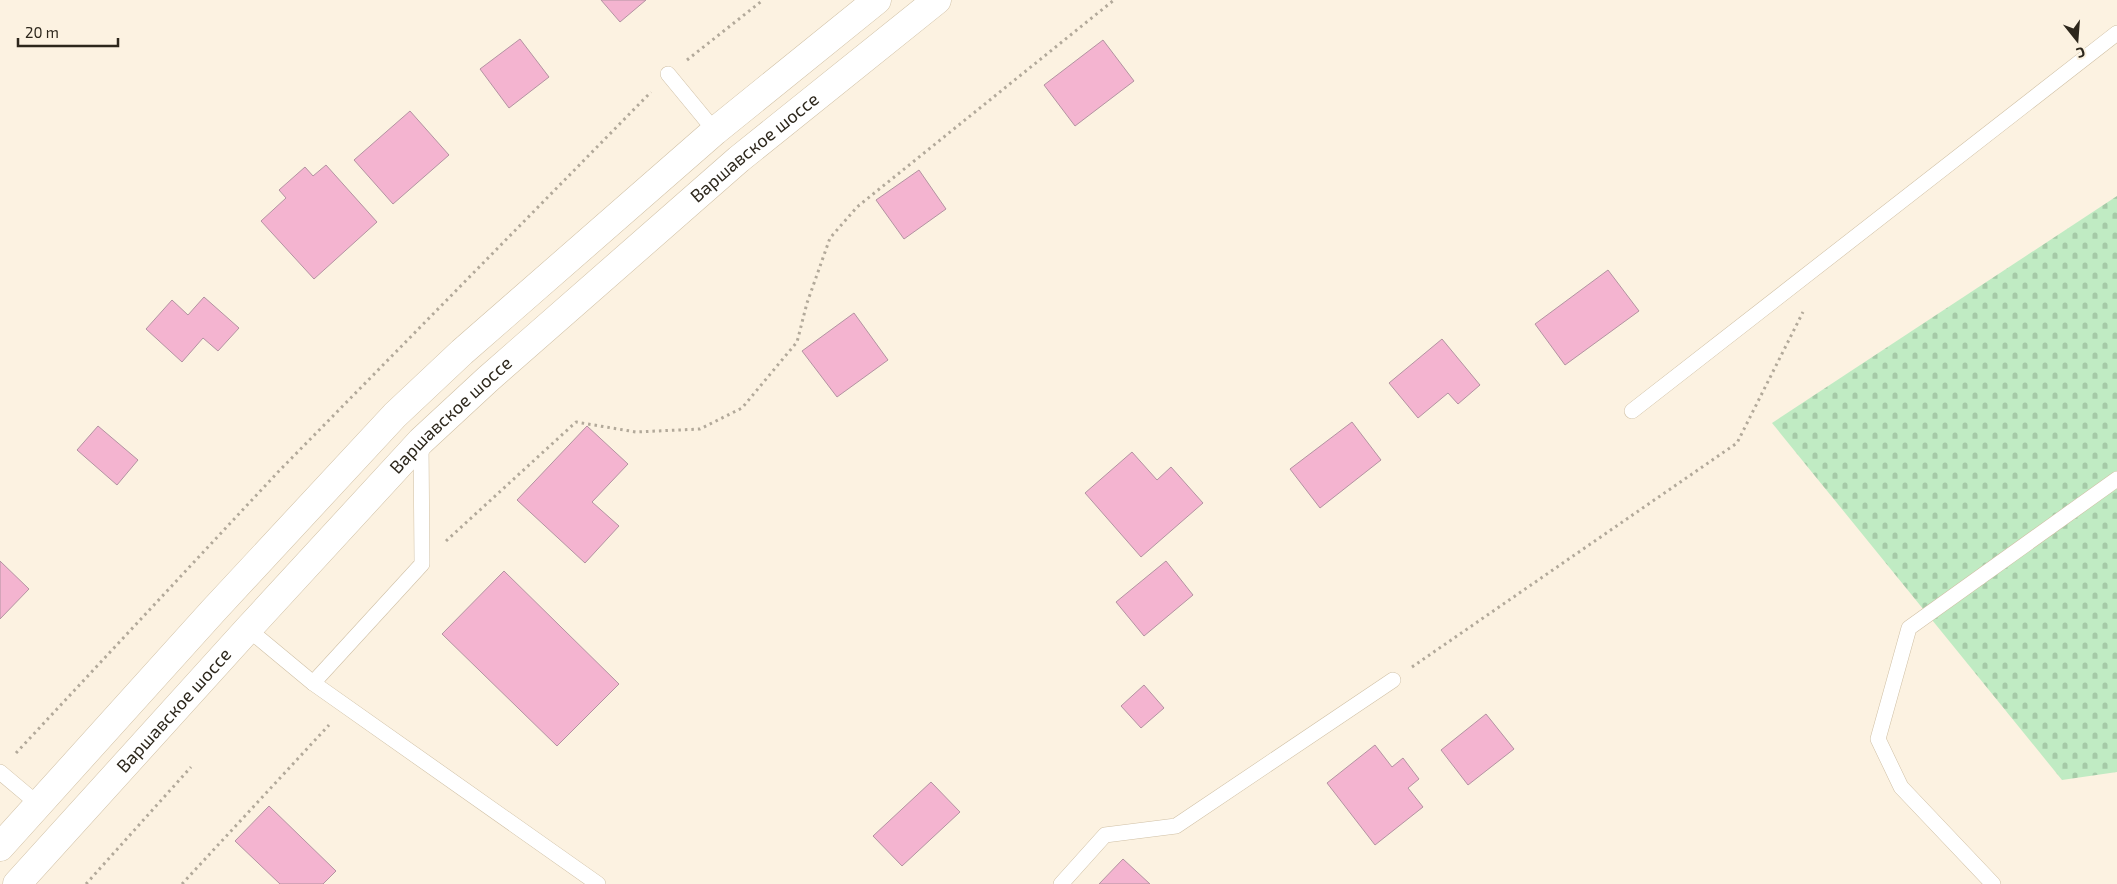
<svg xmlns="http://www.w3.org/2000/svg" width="2117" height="884" viewBox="0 0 2117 884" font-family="'Exo 2',sans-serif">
	<defs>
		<pattern id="cemetery-stones" width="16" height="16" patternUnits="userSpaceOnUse" patternTransform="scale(1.25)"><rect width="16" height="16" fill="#c0ebc3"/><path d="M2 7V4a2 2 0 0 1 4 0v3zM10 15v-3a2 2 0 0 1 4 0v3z" fill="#a5caa7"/></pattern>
	</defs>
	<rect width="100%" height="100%" fill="#fcf2e1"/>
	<path fill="url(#cemetery-stones)" d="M2117 196V772L2062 780 1772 423Z"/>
	<g fill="#f4b4d0" stroke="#b393a1">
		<path d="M601 0H646L620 22Z"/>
		<path d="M520 39 549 77 509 108 480 69Z"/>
		<path d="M1103 40 1134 81 1075 126 1044 85Z"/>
		<path d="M410 111 449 155 393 204 354 160Z"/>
		<path d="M326 165 377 222 314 279 261 221 286 198 279 190 305 167 313 176Z"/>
		<path d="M919 170 946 209 904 239 876 200Z"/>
		<path d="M1608 270 1639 311 1565 365 1535 324Z"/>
		<path d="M204 297 239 328 218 351 203 338 182 362 146 329 172 300 188 315Z"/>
		<path d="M854 313 888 360 837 397 802 351Z"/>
		<path d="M1442 339 1480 385 1458 404 1448 393 1418 418 1389 383Z"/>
		<path d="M1352 422 1381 460 1320 508 1290 469Z"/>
		<path d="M98 426 138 460 117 485 77 450Z"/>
		<path d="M587 426 628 464 592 502 619 526 585 563 517 500Z"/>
		<path d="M1132 452 1157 480 1171 467 1203 503 1141 557 1085 493Z"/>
		<path d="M0 561 29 589 0 619Z"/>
		<path d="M1166 561 1193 595 1144 636 1116 602Z"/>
		<path d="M504 571 619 684 557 746 442 634Z"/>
		<path d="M1144 685 1164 708 1141 728 1121 706Z"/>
		<path d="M1486 714 1514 749 1468 785 1441 750Z"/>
		<path d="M1375 745 1392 767 1403 758 1419 779 1408 788 1423 807 1375 845 1327 783Z"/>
		<path d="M931 782 960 812 902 866 873 836Z"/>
		<path d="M269 806 336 871 323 884H280L235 841Z"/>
		<path d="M1123 859 1150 884H1099Z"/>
	</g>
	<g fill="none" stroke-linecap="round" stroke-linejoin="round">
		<defs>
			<g id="service">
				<path d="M668 74 715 131"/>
				<path d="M1632 411 2117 33"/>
				<path d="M248 629 313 683 598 884"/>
				<path d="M313 683 422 564 421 441"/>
				<path d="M0 772 38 804"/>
				<path d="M1061 884 1105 835 1176 826 1393 680"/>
				<path d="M1993 884 1901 787 1878 739 1909 628 2117 479"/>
			</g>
			<g id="primary">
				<path d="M0 847 213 611 395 415 462 352 715 131 877 0"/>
				<path id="s1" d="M17 884 248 629 421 441 488 379 739 159 937 0"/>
			</g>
		</defs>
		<use href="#service" stroke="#d0c0a5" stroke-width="16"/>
		<use href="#primary" stroke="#d0c0a5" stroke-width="29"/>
		<g stroke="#b2a99a" stroke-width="3" stroke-dasharray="2.5 4" stroke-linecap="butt">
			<path d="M687 60 763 0"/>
			<path d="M446 541 576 422 636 432 700 429 742 408 797 342 807 303 830 238 857 207 1114 0"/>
			<path d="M1412 667 1737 443 1803 312"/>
			<path d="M16 753 278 472 651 92"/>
			<path d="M86 884 191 767"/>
			<path d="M182 884 329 725"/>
		</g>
		<use href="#service" stroke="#fff" stroke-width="15"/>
		<use href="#primary" stroke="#fff" stroke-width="28"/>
	</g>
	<g text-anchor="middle" stroke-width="5" stroke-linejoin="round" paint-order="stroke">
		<g font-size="18" fill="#2d271c" stroke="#fcf2e1">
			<text dy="6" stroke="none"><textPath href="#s1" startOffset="1044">Варшавское шоссе</textPath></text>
			<text dy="6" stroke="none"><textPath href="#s1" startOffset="639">Варшавское шоссе</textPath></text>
			<text dy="6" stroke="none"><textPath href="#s1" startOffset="234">Варшавское шоссе</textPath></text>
		</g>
	</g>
	<g transform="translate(2077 40) rotate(163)" stroke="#fcf2e1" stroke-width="4" paint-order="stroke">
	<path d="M0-4L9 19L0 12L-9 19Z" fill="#2d271c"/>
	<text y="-8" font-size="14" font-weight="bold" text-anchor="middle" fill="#2d271c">С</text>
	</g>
	<path d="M18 38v8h100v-8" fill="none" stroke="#2d271c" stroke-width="2.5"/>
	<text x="25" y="38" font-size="15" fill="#2d271c" stroke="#fcf2e1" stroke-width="4" paint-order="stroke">20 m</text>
</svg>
